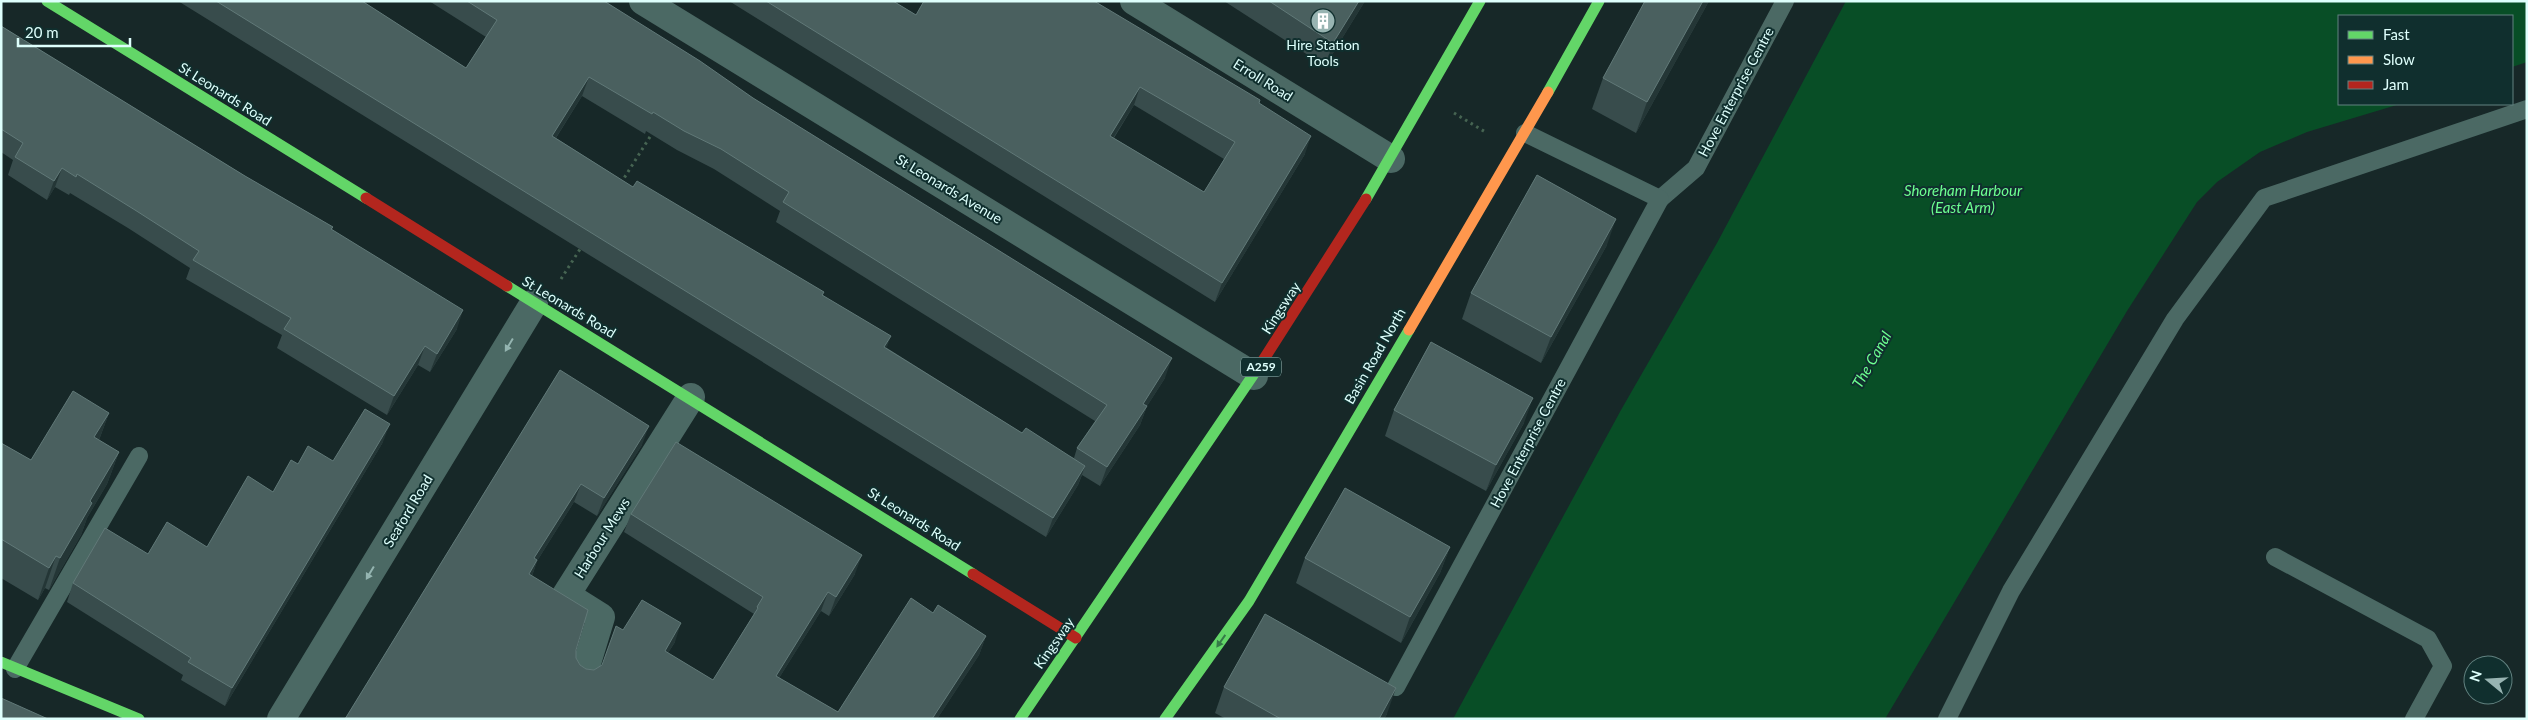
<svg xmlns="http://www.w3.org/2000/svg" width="2528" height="720" viewBox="0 0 2528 720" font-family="Lato,sans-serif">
	<rect width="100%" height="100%" fill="#172828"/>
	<path fill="#084e26" d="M1846 1H2527V62L2512 67V16H2339V104H2400L2307 132 2260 152 2217 182 2197 202 2127 311 1885 719H1453L1621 410 1717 243Z"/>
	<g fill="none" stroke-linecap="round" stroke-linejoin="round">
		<g stroke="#466452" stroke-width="3" stroke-dasharray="2.5 4" stroke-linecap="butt">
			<path d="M1454 113 1487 133"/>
			<path d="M621 183 653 132"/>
			<path d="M561 279 582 246"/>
		</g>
		<g stroke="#4b6964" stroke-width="18">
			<path d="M1660 199 1696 168 1785 1"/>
			<path d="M2275 557 2428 639 2443 666 2414 719"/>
			<path d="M15 669 139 456"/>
			<path d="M1396 687 1660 199 1525 133"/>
			<path d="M1947 719 2011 591 2175 319 2264 198 2527 109"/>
		</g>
		<g stroke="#4b6964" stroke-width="28">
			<path d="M643 1 1254 376"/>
			<path d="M1134 1 1391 159"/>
			<path d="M584 673 601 617 566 595 691 397"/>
			<path d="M281 719 534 303"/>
		</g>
		<g stroke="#63d668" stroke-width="11">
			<path d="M47 1 366 198"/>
			<path d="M1548 92 1599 1"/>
			<path d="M1366 199 1480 1"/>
			<path d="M507 286 973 574"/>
			<path d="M1 662 139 719"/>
			<path d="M1020 719 1262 362"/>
			<path d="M1165 719 1249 601 1409 330"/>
		</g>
		<path stroke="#ff974d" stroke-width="11" d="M1409 330 1548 92"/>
		<g stroke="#b3261e" stroke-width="11">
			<path d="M366 198 507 286"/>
			<path d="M1262 362 1366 199"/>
			<path d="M973 574 1076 638"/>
		</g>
	</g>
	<g fill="#384c4c" fill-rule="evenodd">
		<path d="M178 1H362L466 68 486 37 429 1H604L753 98 1165 378 1147 406 1140 425 1100 486 1082 475 1078 485 1046 537ZM582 96 645 134 646 131 677 150 714 169 780 211 776 222 1095 421 1077 448 1074 458 1022 433 887 348 823 295 824 292 633 187 556 138Z"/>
		<path d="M729 1H893L916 15 1260 100 1259 103 1305 154 1215 302ZM1134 105 1224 159 1204 192 1114 138Z"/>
		<path d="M1224 1H1365L1325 66Z"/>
		<path d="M1709 1 1636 133 1592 109 1603 78Z"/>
		<path d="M1 26 245 176 333 227 332 230 457 329 430 372 418 365 387 415 277 348 282 335 186 279 190 268 128 228 70 193 69 195 55 187 47 200 8 175 13 160 1 152Z"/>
		<path d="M1607 245 1541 363 1462 319 1471 293Z"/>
		<path d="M560 370 642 445 597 516 574 502 537 561 532 576 576 650V658L580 665 586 669 594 670 602 666 623 630 675 642 668 653 713 680 754 614 624 532 631 514 855 574 829 616 821 611 779 678 838 712 933 613 986 636 979 655 937 719H345Z"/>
		<path d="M1394 410 1524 423 1486 491 1385 436Z"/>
		<path d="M109 413 99 440 119 452 107 484 87 518 81 535 49 590 45 588 38 600 1 578V443L31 460Z"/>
		<path d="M383 442 225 706 181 680 183 675 67 602 73 583 148 554 207 547 273 492 298 464 333 461Z"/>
		<path d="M1450 547 1440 573 1401 643 1296 583 1305 558Z"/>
		<path d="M1224 687 1387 714 1384 719H1226L1215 713Z"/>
	</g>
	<g fill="#243636">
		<path d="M1359 1H1365L1325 66 1333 43Z"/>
		<path d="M1703 1H1709L1636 133 1647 102Z"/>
		<path d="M589 77 582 96 545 155 552 136Z"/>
		<path d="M1140 87 1134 105 1103 154 1110 136Z"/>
		<path d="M1311 136 1305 154 1215 302 1222 283Z"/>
		<path d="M62 168 55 187 47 200 54 181Z"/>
		<path d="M1616 219 1607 245 1541 363 1551 337Z"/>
		<path d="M463 310 457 329 430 372 437 354Z"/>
		<path d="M891 336 884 355V347Z"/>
		<path d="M425 346 418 365 387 415 394 396Z"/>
		<path d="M1172 358 1165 378 1147 406 1140 425 1100 486 1107 467 1143 404Z"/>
		<path d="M1533 398 1524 423 1486 491 1496 465Z"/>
		<path d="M109 413 97 445 94 437Z"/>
		<path d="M390 424 383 442 225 706 232 688Z"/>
		<path d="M649 426 642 445 597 516 604 498Z"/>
		<path d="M119 452 107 484 87 518 81 535 49 590 60 558 90 501Z"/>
		<path d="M1085 466 1078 485 1046 537 1053 518Z"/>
		<path d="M581 484 574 502 537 561 531 579 522 592 534 558Z"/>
		<path d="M1450 547 1440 573 1401 643 1410 617Z"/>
		<path d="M862 555 855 574 829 616 836 597Z"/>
		<path d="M56 556 45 588 38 600 49 568Z"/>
		<path d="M828 592 821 611 769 694 776 676Z"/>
		<path d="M681 623 675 642 658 669 665 651Z"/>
		<path d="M986 636 979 655 937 719H932Z"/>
		<path d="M1396 688 1387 714 1384 719H1379Z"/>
	</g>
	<g fill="#4a605f" stroke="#617978" fill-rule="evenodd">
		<path d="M216 1H362L466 68 497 20 467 1H604L700 61 753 98 1172 358 1143 404 1147 406 1107 467 1077 448 1107 405 783 202 789 192 721 149 684 131 653 112 652 114 589 77 552 136 633 187 637 181 824 292 822 295 891 336 884 347 1022 433 1026 428 1085 466 1053 518Z"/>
		<path d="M766 1H893L916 15 924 1H1094L1260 100 1259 103 1311 136 1222 283ZM1140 87 1235 142 1204 192 1110 136Z"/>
		<path d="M1269 1H1359L1333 43Z"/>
		<path d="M1645 1H1703L1647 102 1603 78Z"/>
		<path d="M1 26 245 176 333 227 331 229 463 310 437 354 425 346 394 396 284 329 291 318 193 260 199 251 135 210 77 174 76 177 62 168 54 181 15 157 23 143 1 129Z"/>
		<path d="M1537 175 1616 219 1551 337 1471 293Z"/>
		<path d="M1431 342 1533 398 1496 465 1394 410Z"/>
		<path d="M560 370 649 426 604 498 581 484 534 558 537 560 529 574 588 610 576 650V658L580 665 586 669 594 670 602 665 616 626 623 630 642 600 681 623 665 651 713 680 758 608 757 607 763 597 631 514 676 442 862 555 836 597 828 592 776 676 838 712 911 598 933 613 938 605 986 636 932 719H345Z"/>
		<path d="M73 391 109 413 94 437 119 452 90 501 92 503 60 558 56 556 49 568 1 539V443L31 460Z"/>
		<path d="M365 409 390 424 232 688 188 662 191 658 73 583 105 528 148 554 167 522 207 547 248 476 273 492 291 460 298 464 308 446 333 461Z"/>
		<path d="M1345 488 1450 547 1410 617 1305 558Z"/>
		<path d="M1265 614 1396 688 1379 719H1281L1224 687Z"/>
		<path d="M1 698 48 719H1Z"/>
	</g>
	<defs><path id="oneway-solid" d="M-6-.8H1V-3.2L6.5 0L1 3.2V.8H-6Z" transform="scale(1.25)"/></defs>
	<g fill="#94b4b0">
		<use href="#oneway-solid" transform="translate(509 345) rotate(121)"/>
		<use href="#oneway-solid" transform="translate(370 573) rotate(121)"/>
	</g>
	<use fill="#357a48" href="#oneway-solid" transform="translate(1221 641) rotate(125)"/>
	<defs>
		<symbol id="building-disc" viewBox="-11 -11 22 22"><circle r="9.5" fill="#98b4b2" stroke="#102f2e"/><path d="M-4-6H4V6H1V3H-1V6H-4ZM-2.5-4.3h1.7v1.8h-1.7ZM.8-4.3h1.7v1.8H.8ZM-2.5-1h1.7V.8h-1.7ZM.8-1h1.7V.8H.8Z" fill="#fff"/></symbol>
	</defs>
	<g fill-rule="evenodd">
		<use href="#building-disc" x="1309" y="7" width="28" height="28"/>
	</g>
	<g text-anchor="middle" stroke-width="4" stroke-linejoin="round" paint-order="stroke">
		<rect fill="#102f2e" stroke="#a0c1be" stroke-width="1" x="1241" y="357.5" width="40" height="19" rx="4"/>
		<g font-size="12" font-weight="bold" fill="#defffc">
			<text x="1261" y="371">A259</text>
		</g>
		<g font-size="14" fill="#defffc" stroke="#102f2e">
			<text x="1323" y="50">Hire Station<tspan x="1323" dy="16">Tools</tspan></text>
		</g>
		<g font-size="14" fill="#defffc" stroke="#102f2e">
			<text transform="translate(1263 80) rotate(32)" y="5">Erroll Road</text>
			<text transform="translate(1736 92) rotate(-62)" y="5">Hove Enterprise Centre</text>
			<text transform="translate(225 94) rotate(32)" y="5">St Leonards Road</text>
			<text transform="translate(949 189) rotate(31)" y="5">St Leonards Avenue</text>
			<text transform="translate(569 307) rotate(31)" y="5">St Leonards Road</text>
			<text transform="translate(1281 308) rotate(-57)" y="5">Kingsway</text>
			<text transform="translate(1375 356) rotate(-60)" y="5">Basin Road North</text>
			<text transform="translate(1528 443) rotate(-62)" y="5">Hove Enterprise Centre</text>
			<text transform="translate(408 511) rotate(-59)" y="5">Seaford Road</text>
			<text transform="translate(914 519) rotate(32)" y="5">St Leonards Road</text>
			<text transform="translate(602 538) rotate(-58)" y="5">Harbour Mews</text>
			<text transform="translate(1054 643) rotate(-55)" y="5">Kingsway</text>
		</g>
		<g font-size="15" font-style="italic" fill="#6cff90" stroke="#102f2e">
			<text x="1963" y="196">Shoreham Harbour<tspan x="1963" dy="17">(East Arm)</tspan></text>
			<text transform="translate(1872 360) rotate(-60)" y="5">The Canal</text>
		</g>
	</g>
	<rect width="2528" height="720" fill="none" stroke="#defffc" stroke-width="5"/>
	<rect x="2338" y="15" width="175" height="90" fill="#102f2e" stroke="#628280"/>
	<rect x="2348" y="31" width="25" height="8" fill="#63d668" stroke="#628280"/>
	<text x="2383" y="40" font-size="15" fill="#defffc">Fast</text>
	<rect x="2348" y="56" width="25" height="8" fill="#ff974d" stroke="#628280"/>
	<text x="2383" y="65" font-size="15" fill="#defffc">Slow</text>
	<rect x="2348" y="81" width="25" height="8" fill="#b3261e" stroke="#628280"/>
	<text x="2383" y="90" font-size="15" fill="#defffc">Jam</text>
	<g transform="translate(2488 680) rotate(288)"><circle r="24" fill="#102f2e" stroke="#628280"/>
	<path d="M0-4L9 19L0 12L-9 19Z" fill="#98b4b2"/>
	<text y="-8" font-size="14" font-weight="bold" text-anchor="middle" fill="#defffc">N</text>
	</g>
	<path d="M18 38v8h112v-8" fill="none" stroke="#defffc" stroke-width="2.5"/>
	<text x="25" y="38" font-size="15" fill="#defffc" stroke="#102f2e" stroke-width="4" paint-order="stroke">20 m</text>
</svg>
